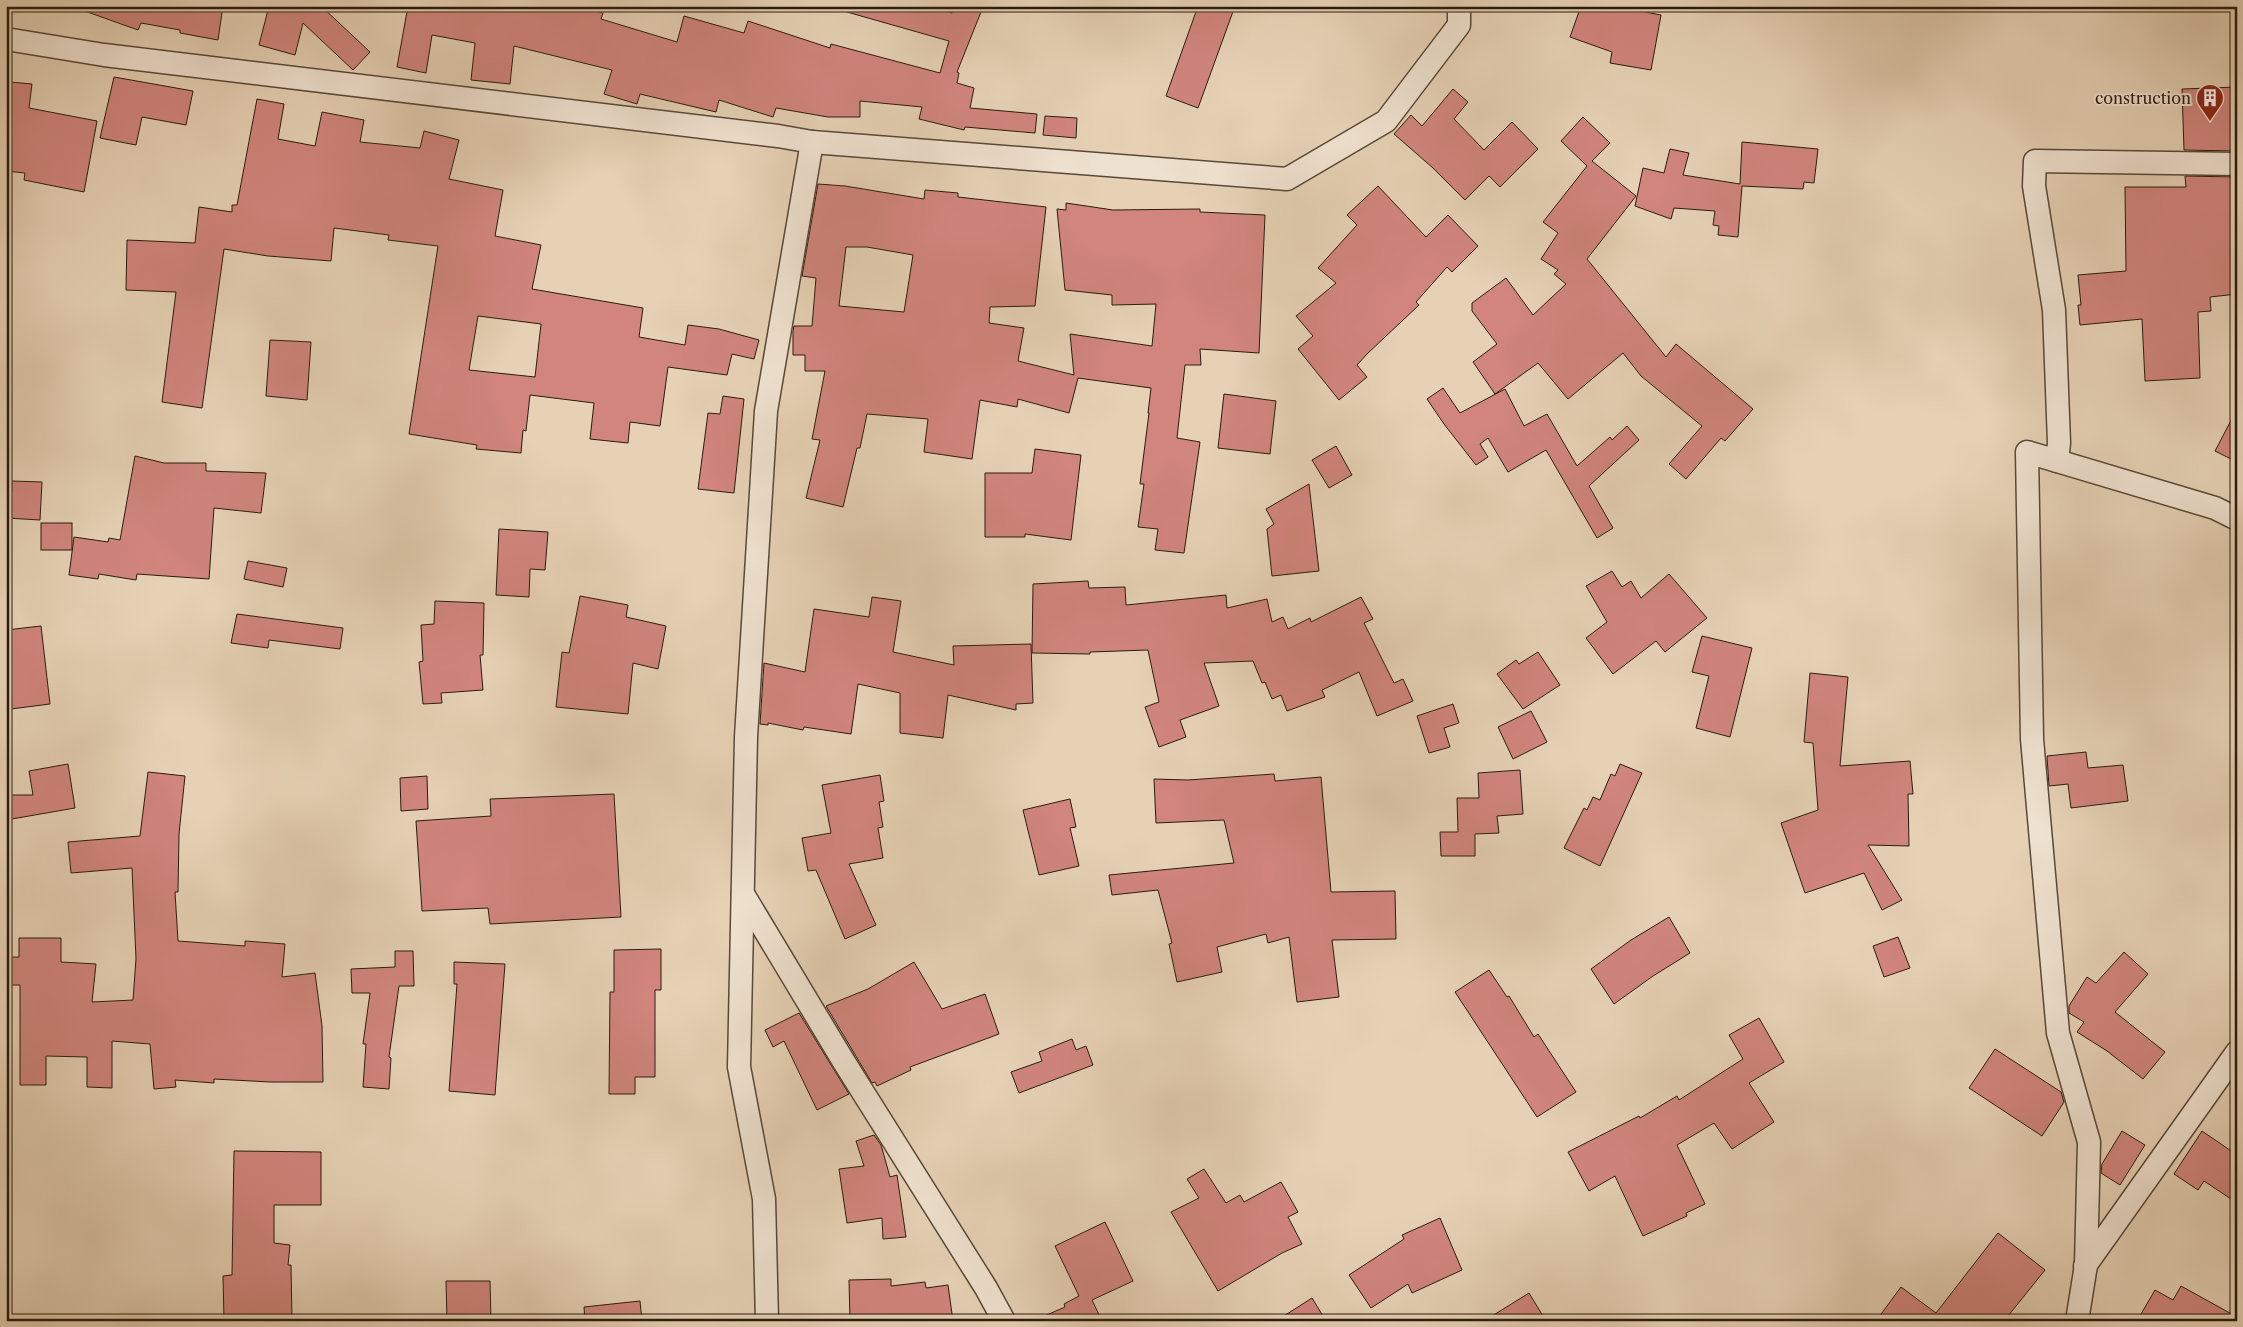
<svg xmlns="http://www.w3.org/2000/svg" width="2243" height="1327" viewBox="0 0 2243 1327" font-family="'Libre Caslon Text',serif">
	<rect width="100%" height="100%" fill="#e6d1b5"/>
	<filter id="stains"><feTurbulence type="fractalNoise" baseFrequency=".004" numOctaves="4"/><feColorMatrix values="0 0 0 0 .2 0 0 0 0 .09 0 0 0 0 .02 0 0 0 .5 -.17"/></filter>
	<radialGradient id="worn" r=".72"><stop offset=".6" stop-color="#630" stop-opacity="0"/><stop offset="1" stop-color="#630" stop-opacity=".3"/></radialGradient>
	<g fill="#d1857d" stroke="#291c0c" fill-rule="evenodd">
		<path d="M80 6H223L218 40 180 33V30L141 23 138 30 79 9Z"/>
		<path d="M269 6H321L370 52 353 70 303 23 295 55 259 45Z"/>
		<path d="M408 6H575L603 13 601 19 677 42 684 16 744 33 748 21 830 48 831 44 940 73 949 41 847 12 848 6H928L952 13 955 6H967L981 12 957 72 959 73 957 83 974 88 970 108 1037 114 1035 133 965 127 964 130 919 119 922 107 860 101V117H828L776 108 773 117 719 100 716 112 640 94 637 104 604 94 612 70 514 46 510 84 471 80 475 43 432 35 426 73 397 67Z"/>
		<path d="M1198 6H1235L1198 108 1166 96Z"/>
		<path d="M1581 6H1614L1661 15 1651 70 1610 63 1612 52 1570 37Z"/>
		<path d="M114 77 193 91 186 125 142 117 136 145 100 138Z"/>
		<path d="M10 82 32 84 29 108 97 121 84 192 24 180 25 173 6 171V112Z"/>
		<path d="M2237 87V151L2184 150 2182 89Z"/>
		<path d="M1453 89 1468 102 1454 119 1484 150 1512 122 1538 149 1500 187 1489 176 1465 200 1433 168 1394 134 1411 115 1422 126Z"/>
		<path d="M257 99 284 104 278 139 315 146 322 112 364 120 360 142 420 148 424 131 459 140 449 179 503 190 495 236 541 245 532 289 643 308 639 337 685 345 688 325 719 329 759 340 754 359 732 354 727 375 668 367 660 426 630 422 628 443 590 439 594 403 530 395 526 431 523 430 521 453 476 449 477 445 409 434 438 246 388 240 389 235 334 228 331 261 268 256 224 249 202 408 162 402 176 292 126 290 127 240 195 243 199 207 232 212V205H237ZM478 316 541 324 535 377 469 370Z"/>
		<path d="M1045 116 1077 118 1076 138 1043 135Z"/>
		<path d="M1583 117 1610 143 1592 161 1636 196 1587 259 1666 357 1676 344 1753 409 1725 441 1721 438 1686 479 1669 464 1702 426 1641 376 1623 353 1568 399 1538 363 1495 394 1473 362 1497 344 1472 311V303L1506 278 1533 315 1566 284 1554 274 1558 270 1541 259 1558 233 1543 222 1587 166 1561 141Z"/>
		<path d="M1742 142 1818 149 1814 183 1804 182 1803 189 1742 186 1738 237 1718 235 1719 226 1713 225 1715 211 1674 208 1671 219 1635 206 1643 168 1664 173 1670 149 1689 153 1683 175 1740 184Z"/>
		<path d="M2185 176 2237 177V294L2210 297 2211 311 2198 312 2200 378 2145 381 2142 319 2080 325 2078 305H2081L2078 275 2126 271 2125 187H2186Z"/>
		<path d="M818 184 845 186 924 199 925 190 958 193V197L1046 207 1035 306 990 307 989 323 1024 328 1018 361 1074 375 1070 334 1152 346 1156 304 1112 305V295L1065 290 1057 209 1066 210V203L1113 210 1200 209V212L1265 215 1259 353 1200 349 1201 365H1185L1177 438 1200 442 1184 553 1155 550 1158 529 1138 527 1144 484H1140L1149 413H1148L1151 388 1078 378 1069 413 1018 399 1017 407 980 400 972 459 924 452 928 419 867 414 860 448H857L843 507 806 498 820 440 812 439 825 371H805V355H793V331L794 326H812L816 278 802 276ZM846 247H867L913 255 904 312 839 306Z"/>
		<path d="M1378 186 1426 237 1448 215 1478 246 1452 272 1447 267 1416 302 1419 305 1367 354 1357 365 1367 377 1339 400 1298 349 1313 336 1296 316 1336 283 1318 268 1357 225 1347 215Z"/>
		<path d="M270 340 311 342 307 400 266 396Z"/>
		<path d="M1443 388 1460 413 1505 389 1524 426 1547 414 1577 466 1610 437 1612 440 1627 426 1639 440 1589 486 1613 528 1597 538 1546 450 1508 472 1488 438 1480 444 1488 457 1476 465 1444 424 1427 399Z"/>
		<path d="M1224 394 1276 401 1270 454 1218 448Z"/>
		<path d="M723 396 744 399 734 493 698 489 708 413 720 414Z"/>
		<path d="M2237 409V462L2215 451Z"/>
		<path d="M1336 446 1352 475 1329 488 1312 460Z"/>
		<path d="M1035 449 1081 455 1071 540 1025 534V537H985V473H1032Z"/>
		<path d="M135 456 164 463H206V471L266 473 261 513 214 508 209 579 137 574 136 580 99 574 98 579 69 575 74 537 108 542 109 538 120 540Z"/>
		<path d="M12 481 42 482 40 520 6 518V492H12Z"/>
		<path d="M1309 484 1319 571 1272 576 1267 529 1274 524 1266 509Z"/>
		<rect x="41" y="523" width="31" height="27"/>
		<path d="M499 529 548 532 545 570 530 569 529 597 496 595Z"/>
		<path d="M248 561 287 568 283 587 244 579Z"/>
		<path d="M1612 571 1622 587 1631 581 1641 598 1669 574 1707 618 1665 652 1656 641 1613 674 1586 638 1607 622 1586 586Z"/>
		<path d="M1088 581 1089 588 1125 587 1126 605 1226 595 1227 608 1267 599 1272 622 1283 617 1288 629 1310 618 1311 622 1361 597 1373 619 1364 623 1394 683 1403 679 1413 701 1377 716 1359 672 1322 690 1325 697 1287 711 1281 695 1272 699 1265 682 1262 683 1253 661 1204 663 1219 706 1180 720 1186 737 1159 747 1145 707 1159 702 1148 650 1090 652V654L1032 653 1033 584Z"/>
		<path d="M580 596 628 605 626 617 666 626 658 669 633 663 628 714 556 707 562 652 569 653Z"/>
		<path d="M872 597 901 601 893 652 954 665 953 646 1031 644 1033 703 1016 704V710L948 695 943 738 900 733V693L858 684 851 734 804 727 803 730 768 723V725L760 724 764 663 805 672 814 609 869 617Z"/>
		<path d="M435 601 484 603 483 655H480L483 690 441 693 442 703 423 704 419 662 423 661 421 625 434 624Z"/>
		<path d="M237 614 343 628 340 649 269 640 268 648 231 643Z"/>
		<path d="M41 626 50 704 11 709 6 673V630Z"/>
		<path d="M1702 636 1752 648 1730 737 1696 728 1709 676 1692 672Z"/>
		<path d="M1538 652 1560 685 1523 709 1497 674 1516 660 1519 664Z"/>
		<path d="M1810 673 1848 677 1840 766 1910 761 1913 794H1908L1909 846 1868 845 1902 900 1882 910 1864 873 1805 893 1781 823 1818 810 1813 743 1804 742Z"/>
		<path d="M1453 704 1459 723 1444 728 1450 747 1429 753 1417 716Z"/>
		<path d="M1531 711 1547 742 1513 759 1498 727Z"/>
		<path d="M2086 752 2088 768 2123 765 2128 801 2071 808 2068 784 2049 786 2047 756Z"/>
		<path d="M68 764 75 808 6 820V795H33L29 771Z"/>
		<path d="M1620 764 1642 773 1600 866 1564 848 1584 808 1587 810 1593 797 1600 800 1611 774 1615 776Z"/>
		<path d="M1520 770 1523 814 1497 816 1499 833 1475 834V856H1441L1440 832H1458L1457 798H1479L1478 773Z"/>
		<path d="M148 772 185 776 179 834 178 892H175L178 941 245 946V941L285 944 282 977 315 973 322 1026 323 1082H270L214 1079V1083L175 1080 176 1087 154 1089 150 1044 112 1041V1088L87 1087V1057L46 1056V1085H20V985H6V957H19V938H61V962L96 964 92 1002 133 1000 136 959 132 868 71 873 68 842 140 836Z"/>
		<path d="M1274 774 1275 781 1321 777 1331 892 1395 891 1396 939 1332 940 1339 997 1297 1002 1289 937 1268 943 1266 934 1217 947 1222 972 1177 982 1169 944 1172 943 1158 890 1112 895 1109 875 1234 863 1224 820 1156 823 1154 779 1188 780Z"/>
		<path d="M880 775 884 801 879 802 883 827 878 828 883 858 849 864 876 925 845 939 816 870 808 871 802 838 831 833 822 785Z"/>
		<path d="M427 776 428 809 401 811 400 778Z"/>
		<path d="M614 794 621 917 490 924 488 908 422 911 416 821 491 816 490 799Z"/>
		<path d="M1070 799 1076 827 1070 828 1079 866 1039 875 1023 810Z"/>
		<path d="M1669 917 1690 953 1653 976 1614 1004 1591 969 1631 940Z"/>
		<path d="M1898 937 1910 968 1884 977 1873 946Z"/>
		<path d="M661 949V990H655V1077H635V1094H609L610 992H614V950Z"/>
		<path d="M395 951H413L414 986H399L389 1057 391 1058 389 1089 363 1087 366 1044H363L370 993H352L351 969 395 967Z"/>
		<path d="M2124 952 2148 974 2115 1012 2165 1052 2143 1079 2107 1051 2077 1032 2084 1022 2069 1013V1006L2087 977 2096 983Z"/>
		<path d="M454 962 505 964 495 1095 449 1091 457 984H454Z"/>
		<path d="M914 962 942 1009 985 994 999 1034 910 1067 911 1070 877 1086 875 1082 872 1083 826 1006 868 989Z"/>
		<path d="M1489 970 1507 997 1509 996 1534 1037 1538 1034 1576 1092 1537 1117 1455 992Z"/>
		<path d="M799 1013 849 1094 817 1110 784 1041 773 1047 765 1030Z"/>
		<path d="M1759 1018 1784 1062 1749 1083 1774 1122 1732 1149 1714 1123 1677 1145 1705 1204 1686 1213 1687 1216 1643 1236 1615 1176 1589 1191 1568 1152 1639 1116 1640 1118 1677 1096 1679 1100 1743 1059 1729 1035Z"/>
		<path d="M1072 1039 1076 1050 1086 1046 1093 1065 1019 1093 1011 1072 1042 1061 1039 1052Z"/>
		<path d="M1995 1049 2061 1092 2064 1102 2042 1136 1969 1088Z"/>
		<path d="M2122 1131 2145 1145 2120 1185 2101 1173 2102 1164Z"/>
		<path d="M2202 1131 2237 1155V1203L2204 1181 2198 1190 2174 1174Z"/>
		<path d="M874 1135 881 1145 890 1177 897 1175 906 1237 883 1239 882 1218 847 1223 839 1169 864 1166 856 1141Z"/>
		<path d="M234 1151 321 1152V1205H274V1243L290 1245 288 1265H291L292 1321H224L223 1276 232 1275Z"/>
		<path d="M1204 1169 1226 1203 1240 1195 1244 1202 1281 1182 1298 1212 1288 1217 1302 1244 1282 1253 1218 1291 1171 1212 1199 1198 1187 1179Z"/>
		<path d="M1440 1218 1462 1270 1412 1293 1408 1284 1371 1308 1349 1275 1404 1239 1402 1235Z"/>
		<path d="M1105 1222 1133 1281 1092 1300 1102 1321H1033L1065 1307 1064 1304 1079 1296 1055 1246Z"/>
		<path d="M1998 1233 2045 1270 2004 1321H1876L1901 1287 1936 1313Z"/>
		<path d="M891 1279V1286L925 1282 926 1288 948 1285 953 1321H934V1316L896 1321H850L849 1280Z"/>
		<path d="M446 1281H490L491 1321H447Z"/>
		<path d="M2181 1286 2237 1317V1321H2137L2155 1290 2173 1300Z"/>
		<path d="M1529 1293 1546 1321H1484Z"/>
		<path d="M1312 1298 1326 1321H1276Z"/>
		<path d="M640 1301 642 1321H585L584 1307Z"/>
	</g>
	<g fill="none" stroke-linecap="round" stroke-linejoin="round">
		<defs>
			<g id="minor">
				<path d="M6 39 104 55 778 136 812 142 1287 179 1386 121 1459 25V6"/>
				<path d="M2057 461 2059 443 2054 310 2034 186 2035 161 2237 164"/>
				<path d="M743 894 844 1062 986 1288 1004 1321"/>
				<path d="M2085 1266 2237 1052"/>
				<path d="M767 1321 764 1199 739 1067 746 737 766 411 812 142"/>
				<path d="M2077 1321 2086 1265 2089 1142 2058 1033 2032 739 2027 452 2215 508 2237 519"/>
			</g>
		</defs>
		<use href="#minor" stroke="#584936" stroke-width="25"/>
		<use href="#minor" stroke="#efe1cf" stroke-width="22"/>
	</g>
	<defs>
		<symbol id="building-pin" viewBox="-11 -11 22 30"><path d="M0 17L-7.5 6A9.5 9.5 0 1 1 7.5 6Z" fill="#8f2418" stroke="#efe1cf"/><path d="M-4-6H4V6H1V3H-1V6H-4ZM-2.5-4.3h1.7v1.8h-1.7ZM.8-4.3h1.7v1.8H.8ZM-2.5-1h1.7V.8h-1.7ZM.8-1h1.7V.8H.8Z" fill="#fff"/></symbol>
	</defs>
	<g fill-rule="evenodd">
		<use href="#building-pin" x="2194" y="82" width="32" height="43"/>
	</g>
	<g text-anchor="middle" stroke-width="4" stroke-linejoin="round" paint-order="stroke">
		<g font-size="16" fill="#291c0c" stroke="#efe1cf" text-anchor="end">
			<text x="2191" y="104">construction</text>
		</g>
	</g>
	<rect width="2243" height="1327" fill="none" stroke="#e6d1b5" stroke-width="25"/>
	<rect x="8" y="8" width="2228" height="1312" fill="none" stroke="#291c0c" stroke-width="2.5"/>
	<rect x="12" y="12" width="2218" height="1302" fill="none" stroke="#291c0c"/>
	<rect width="100%" height="100%" filter="url(#stains)"/>
	<rect width="100%" height="100%" fill="url(#worn)"/>
</svg>
